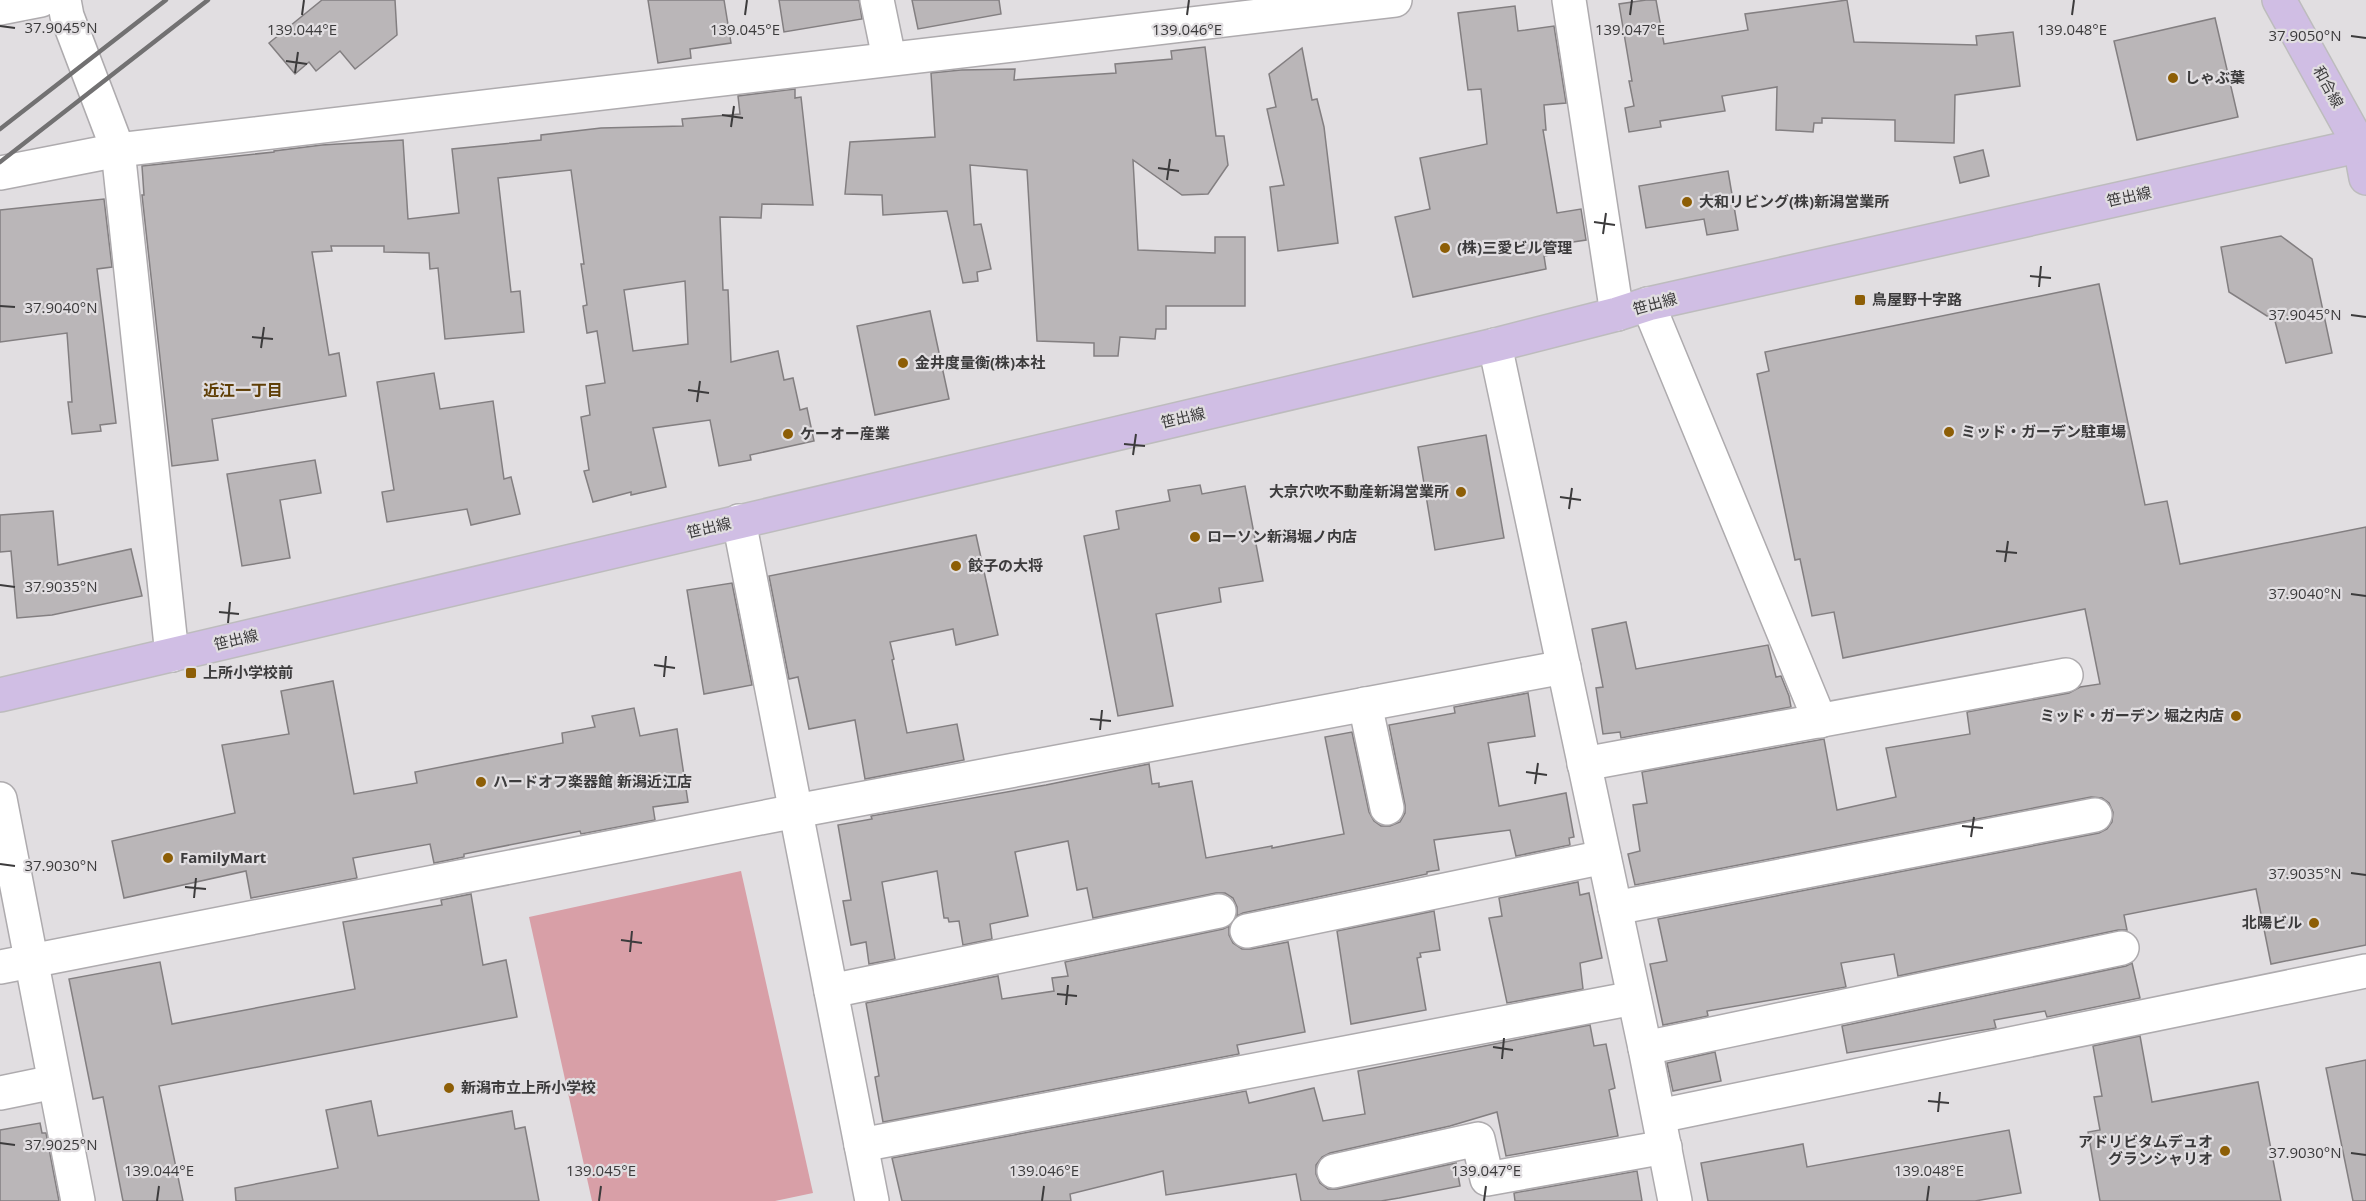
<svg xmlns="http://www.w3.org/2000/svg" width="2366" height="1201" viewBox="0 0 2366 1201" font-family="'Open Sans','Noto Sans JP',sans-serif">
	<rect width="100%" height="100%" fill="#e1dee1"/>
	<path fill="#d89fa7" d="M741 871 813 1193 775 1201H592L529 917Z"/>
	<g fill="#bab6b8" stroke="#837f81" stroke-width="1.5" fill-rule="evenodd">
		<path d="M322 0H395L397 35 355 69 340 51 316 71 309 62 295 74 269 43Z"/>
		<path d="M648 0H724L731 43 690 49 691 58 658 63Z"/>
		<path d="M779 0H859L862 19 784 32Z"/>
		<path d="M912 0H999L1001 14 918 29Z"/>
		<path d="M1646 0H1656L1664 44 1748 30 1745 14 1847 0 1854 42 1977 45 1976 36 2013 32 2020 86 1955 95 1954 143 1895 141V120L1822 118V123H1814L1813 132 1776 130 1777 87 1722 96 1725 111 1660 121 1661 127 1629 132 1625 108 1634 106 1629 81H1632L1619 4Z"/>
		<path d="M1515 6 1518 31 1554 26 1566 103 1544 105 1546 130H1543L1557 213 1581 209 1586 240 1566 243 1568 252 1544 256 1546 269 1413 297 1395 217 1430 209 1420 158 1487 144 1481 89 1468 90 1458 13Z"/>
		<path d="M2215 18 2238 117 2137 140 2114 41Z"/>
		<path d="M1205 47 1216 136H1224L1228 165 1208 194 1182 195 1133 160 1138 250 1215 253V237H1245V306H1166V329H1156L1155 339 1120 337 1118 356H1094V343L1037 341 1027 170 970 165 974 225 981 224 991 269 977 272 978 281 963 283 947 211 883 215 882 195 845 194 850 142 935 137 931 73 961 70 1015 69 1014 80 1116 73 1115 64 1172 59 1171 51Z"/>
		<path d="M1302 48 1312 100 1317 99 1324 127 1338 243 1278 251 1270 187 1284 185 1267 109 1276 107 1269 74Z"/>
		<path d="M795 89V98L801 97 813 205 762 204 761 218 720 217 723 290H728L731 362 778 351 784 380 793 378 800 410 807 408 814 441 750 455 751 460 719 466 710 420 653 428 666 487 631 495V492L593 502 584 471 589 470 581 417 590 415 586 386 605 383 597 331 587 333 583 306 587 305 581 264H584L571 170 498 178 511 292 520 291 524 332 445 339 438 268 430 269 429 253 384 252V246H331L332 251 312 252 329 355 339 353 346 396 212 419 218 460 172 466 142 195H144L142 166 274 152V151L322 145 403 140 408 219 459 213 452 149 541 140V135L601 128 683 126 682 119 740 114 738 96ZM685 281 688 344 633 351 624 290Z"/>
		<path d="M1983 150 1989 176 1960 183 1954 157Z"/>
		<path d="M1728 171 1738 230 1707 235 1704 219 1646 228 1639 186Z"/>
		<path d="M104 199 112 267 97 269 116 423 100 425 101 431 72 434 68 402H72L67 333 0 342V210Z"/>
		<path d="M2281 236 2312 259 2332 353 2286 363 2275 321 2229 292 2221 247Z"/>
		<path d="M2099 284 2145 505 2167 501 2180 564 2366 527V945L2271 964 2256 889 2124 915 2127 930H2118L1898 976 1894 954 1841 963 1846 987 1707 1011 1708 1016 1663 1025 1650 964 1667 961 1658 919 2099 833 2107 829 2112 822 2113 812 2109 803 2102 798 2091 797 1635 885 1628 854 1640 851 1633 805 1647 803 1642 772 1824 739 1837 810 1896 797 1886 748 1970 734 1967 712 2069 693 2080 687 2100 684 2085 609 1843 658 1834 612 1812 616 1800 559 1795 560 1757 374 1769 371 1765 352Z"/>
		<path d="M930 311 949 399 875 415 857 326Z"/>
		<path d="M434 373 440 409 493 401 504 479 511 477 520 514 471 525 467 509 387 522 382 492 394 490 377 382Z"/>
		<path d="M1486 435 1504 538 1435 550 1418 447Z"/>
		<path d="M315 460 321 493 280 500 290 558 242 566 227 474Z"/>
		<path d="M1200 485 1202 494 1245 486 1263 581 1219 588 1221 602 1156 614 1173 706 1118 716 1084 536 1119 529 1116 511 1170 501 1168 490Z"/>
		<path d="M53 511 58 565 131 549 142 596 52 615 17 618 11 551 0 552V515Z"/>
		<path d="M976 535 998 635 956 645 953 629 890 642 894 659 892 660 907 733 957 724 964 760 865 779 855 720 809 729 798 677 789 679 769 576Z"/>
		<path d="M732 583 752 685 704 694 687 590Z"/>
		<path d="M1626 622 1636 669 1768 645 1776 677 1781 676 1789 696 1791 707 1621 738 1620 732 1603 734 1596 688 1603 687 1592 629Z"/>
		<path d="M333 681 354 794 417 783 415 772 563 743 562 733 595 727 592 716 634 708 640 736 677 729 688 802 653 807 655 820 581 834 580 831 464 854V857L434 863 430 844 353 858 357 878 251 898 246 871 124 898 112 841 235 813 222 745 289 734 281 691Z"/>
		<path d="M1528 693 1535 736 1488 743 1499 806 1566 793 1574 837 1569 838 1570 845 1516 856 1510 830 1434 840 1439 870 1427 872V874L1243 913 1237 916V907L1233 898 1225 893H1216L1093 918 1087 888 1077 890 1068 841 1015 852 1028 916 990 924 992 939 963 945 959 921 949 922 948 918H944L937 871 882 882 895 959 869 964 866 942 851 945 843 901 851 900 838 825 872 819 871 816 1046 785 1149 764 1152 784 1159 783V787L1192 781 1206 858 1272 846V848L1344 834 1325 737 1352 732 1369 812 1374 821 1381 826H1390L1400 822 1405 813V805L1389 725 1455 713 1454 707Z"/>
		<path d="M1578 882 1580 895 1589 893 1602 958 1580 963 1583 989 1507 1003 1489 918 1502 916 1499 898Z"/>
		<path d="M471 894 483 965 506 960 517 1017 159 1086 183 1201H123L103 1097 93 1099 69 979 160 962 172 1024 355 989 343 922 442 905 441 900Z"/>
		<path d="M1434 911 1440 950 1420 953 1421 957 1417 958 1426 1010 1351 1024 1337 931Z"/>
		<path d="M1229 926V935L1233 943 1242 949H1251L1288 942 1305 1032 1237 1045 1239 1054 883 1122 875 1077 879 1076 866 1003 998 976 1002 999 1054 991 1052 978 1068 976 1065 962 1223 929Z"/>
		<path d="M2132 963 2140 998 2047 1017 2045 1011 1994 1020 1996 1028 1847 1053 1842 1026 2126 966Z"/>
		<path d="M1590 1025 1594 1046 1606 1044 1615 1088 1609 1090 1618 1136 1506 1156 1497 1112 1450 1126 1330 1153 1322 1157 1316 1165V1174L1320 1183 1328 1189H1337L1456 1163 1460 1186 1399 1198 1381 1201H1301L1296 1174 1166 1195 1163 1171 1070 1194 1071 1201H902L892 1158 1246 1091 1249 1103 1314 1088 1323 1121 1365 1114 1358 1071Z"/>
		<path d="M2140 1036 2152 1102 2258 1082 2281 1201H2100L2088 1132 2100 1130 2094 1097 2102 1096 2093 1046Z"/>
		<path d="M1715 1052 1721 1081 1673 1091 1667 1063Z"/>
		<path d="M2366 1060V1201H2353L2326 1068Z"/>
		<path d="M371 1101 378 1136 512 1111 515 1129 525 1127 539 1201H236L235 1188 338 1168 326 1110Z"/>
		<path d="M40 1123 42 1133H46L59 1201H0V1130Z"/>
		<path d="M2009 1130 2021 1193 1975 1201H1708L1701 1163 1803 1144 1807 1167Z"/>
		<path d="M1637 1171 1642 1201H1515L1514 1193Z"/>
	</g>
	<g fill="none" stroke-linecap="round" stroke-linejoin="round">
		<defs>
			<g id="minor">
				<path d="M64 0 67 16 118 150 172 655"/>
				<path d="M877 0 889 58"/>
				<path d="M1569 0 1617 314"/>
				<path d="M0 8 41 0"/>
				<path d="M0 173 118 150 1395 0"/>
				<path d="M1648 304 1820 721"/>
				<path d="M1495 345 1645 1048 1675 1201"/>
				<path d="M739 521 872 1201"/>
				<path d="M1365 704 1387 808"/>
				<path d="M1584 764 2066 675"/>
				<path d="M0 799 78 1201"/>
				<path d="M1615 908 2095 815"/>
				<path d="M1247 931 1604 857"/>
				<path d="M0 967 796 811 1564 667"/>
				<path d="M831 991 1219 911"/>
				<path d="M1645 1048 2122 948"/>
				<path d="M0 1093 54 1082"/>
				<path d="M1659 1116 2366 971"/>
				<path d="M861 1145 1634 998"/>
				<path d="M1334 1171 1478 1139 1487 1179 1665 1147"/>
			</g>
			<g id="major">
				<path d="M2279 0 2360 146 2366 178"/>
				<path d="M0 695 1495 345 1617 314 1648 304 2366 144"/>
			</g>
		</defs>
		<use href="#minor" stroke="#aeabae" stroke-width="36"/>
		<use href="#major" stroke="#bdbcbd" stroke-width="36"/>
		<use href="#minor" stroke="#fff" stroke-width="33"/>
		<use href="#major" stroke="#d0bee4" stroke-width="33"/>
		<g stroke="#727172" stroke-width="4.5">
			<path d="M0 129 166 0"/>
			<path d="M0 162 208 0"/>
		</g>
	</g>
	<path fill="none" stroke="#3c3b3c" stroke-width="2" d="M302 15 304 0M745 15 747 0M1187 15 1189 0M1630 15 1632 0M2072 15 2074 0M0 26 15 28M2351 36 2366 38M286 61 307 64M295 73 298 52M722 115 743 118M731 127 734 106M1158 168 1179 171M1167 180 1170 159M1594 222 1615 225M1603 234 1606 213M2030 276 2051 278M2039 287 2041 266M0 306 15 307M2351 315 2366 317M252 337 273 339M261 348 264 327M688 390 709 393M697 402 700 381M1124 444 1145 446M1133 455 1136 434M1560 497 1581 500M1569 509 1572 488M1996 551 2017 553M2005 562 2008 541M0 585 15 587M2351 594 2366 596M219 612 239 614M228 623 230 602M654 665 675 668M664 677 666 656M1090 719 1111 721M1100 730 1102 710M1526 772 1547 775M1535 784 1538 763M1962 826 1983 828M1971 837 1974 817M0 864 15 866M2351 873 2366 875M185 887 206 889M194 898 196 878M621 940 642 943M630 952 632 931M1057 994 1077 996M1066 1005 1068 985M1493 1047 1513 1050M1502 1059 1504 1038M1928 1101 1949 1103M1938 1112 1940 1092M0 1143 15 1145M2351 1153 2366 1155M157 1201 159 1186M599 1201 601 1186M1042 1201 1044 1186M1484 1201 1486 1186M1927 1201 1929 1186"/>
	<g fill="#8d5e06" stroke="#e1dee1" stroke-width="2">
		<circle cx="2173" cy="78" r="6"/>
		<circle cx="1687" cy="202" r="6"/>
		<circle cx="1445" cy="248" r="6"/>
		<rect x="1854" y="294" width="12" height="12" rx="3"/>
		<circle cx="903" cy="363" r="6"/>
		<circle cx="1949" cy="432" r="6"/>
		<circle cx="788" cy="434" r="6"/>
		<circle cx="1461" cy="492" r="6"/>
		<circle cx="1195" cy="537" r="6"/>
		<circle cx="956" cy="566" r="6"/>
		<rect x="185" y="667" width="12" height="12" rx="3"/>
		<circle cx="2236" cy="716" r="6"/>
		<circle cx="481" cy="782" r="6"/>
		<circle cx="168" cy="858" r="6"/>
		<circle cx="2314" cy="923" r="6"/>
		<circle cx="449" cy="1088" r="6"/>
		<circle cx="2225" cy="1151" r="6"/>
	</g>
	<g text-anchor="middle" stroke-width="4.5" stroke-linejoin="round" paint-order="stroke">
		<g font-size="15" font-weight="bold" fill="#3c3b3c" stroke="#e1dee1" text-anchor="start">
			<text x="2185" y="83">しゃぶ葉</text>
			<text x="1699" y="207">大和リビング(株)新潟営業所</text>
			<text x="1457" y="253">(株)三愛ビル管理</text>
			<text x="1872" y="305">鳥屋野十字路</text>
			<text x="915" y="368">金井度量衡(株)本社</text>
			<text x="1961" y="437">ミッド・ガーデン駐車場</text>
			<text x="800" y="439">ケーオー産業</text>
			<text x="1449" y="497" text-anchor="end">大京穴吹不動産新潟営業所</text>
			<text x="1207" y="542">ローソン新潟堀ノ内店</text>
			<text x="968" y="571">餃子の大将</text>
			<text x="203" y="678">上所小学校前</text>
			<text x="2224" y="721" text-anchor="end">ミッド・ガーデン 堀之内店</text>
			<text x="493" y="787">ハードオフ楽器館 新潟近江店</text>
			<text x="180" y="863">FamilyMart</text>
			<text x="2302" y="928" text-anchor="end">北陽ビル</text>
			<text x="461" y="1093">新潟市立上所小学校</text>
			<text x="2213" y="1147" text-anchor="end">アドリビタムデュオ<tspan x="2213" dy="17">グランシャリオ</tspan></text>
		</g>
		<g font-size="15" fill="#3c3b3c" stroke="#e1dee1">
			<text transform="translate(2328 87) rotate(61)" y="5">和合線</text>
			<text transform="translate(2129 197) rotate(-12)" y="5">笹出線</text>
			<text transform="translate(1655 304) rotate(-15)" y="5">笹出線</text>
			<text transform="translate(1183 418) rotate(-13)" y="5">笹出線</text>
			<text transform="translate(709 528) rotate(-13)" y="5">笹出線</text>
			<text transform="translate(236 640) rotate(-13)" y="5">笹出線</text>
		</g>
		<g font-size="16" font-weight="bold" fill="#5f3e05" stroke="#e1dee1">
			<text x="243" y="396">近江一丁目</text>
		</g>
	</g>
	<g font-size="15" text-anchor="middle" fill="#3c3b3c" stroke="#e1dee1" stroke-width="4.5" stroke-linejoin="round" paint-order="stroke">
		<text x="61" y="33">37.9045°N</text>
		<text x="302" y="35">139.044°E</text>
		<text x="745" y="35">139.045°E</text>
		<text x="1187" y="35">139.046°E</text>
		<text x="1630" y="35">139.047°E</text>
		<text x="2072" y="35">139.048°E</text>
		<text x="2305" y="41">37.9050°N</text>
		<text x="61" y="313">37.9040°N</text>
		<text x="2305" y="320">37.9045°N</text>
		<text x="61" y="592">37.9035°N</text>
		<text x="2305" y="599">37.9040°N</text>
		<text x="61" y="871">37.9030°N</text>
		<text x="2305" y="879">37.9035°N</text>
		<text x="61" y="1150">37.9025°N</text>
		<text x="2305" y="1158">37.9030°N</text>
		<text x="159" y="1176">139.044°E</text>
		<text x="601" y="1176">139.045°E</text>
		<text x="1044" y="1176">139.046°E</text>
		<text x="1486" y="1176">139.047°E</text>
		<text x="1929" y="1176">139.048°E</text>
	</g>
</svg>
